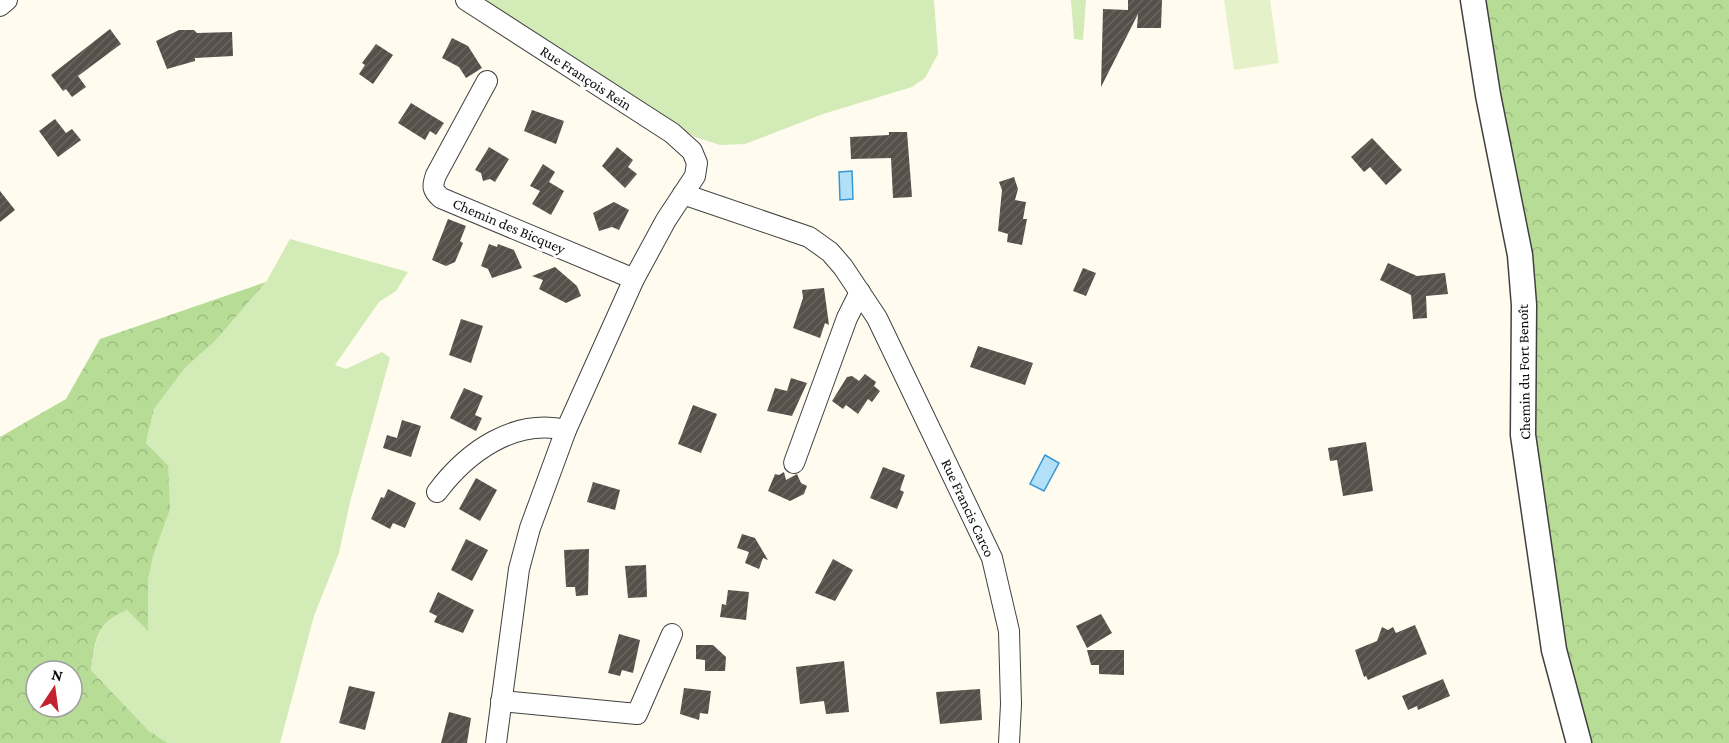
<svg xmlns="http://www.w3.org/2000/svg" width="1729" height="743" viewBox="0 0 1729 743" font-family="'Crimson Pro',serif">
	<defs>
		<pattern id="forest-crowns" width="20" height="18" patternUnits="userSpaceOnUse" patternTransform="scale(1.5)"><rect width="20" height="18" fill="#b7dc96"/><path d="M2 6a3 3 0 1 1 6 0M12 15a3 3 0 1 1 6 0" fill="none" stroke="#9cbc80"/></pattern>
		<pattern id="building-hatch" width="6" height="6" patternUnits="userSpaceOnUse" patternTransform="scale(1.5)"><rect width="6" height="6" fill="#574f4a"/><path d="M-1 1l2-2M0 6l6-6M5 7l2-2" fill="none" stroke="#6a6460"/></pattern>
	</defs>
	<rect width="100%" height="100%" fill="#fffbef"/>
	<g fill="#d3ebb7">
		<path d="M473 0H934L938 54 925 78 912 87 823 114 745 144 720 145 695 137Z"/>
		<path d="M1071 0H1086L1083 40 1074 39Z"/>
		<path d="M290 239 408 272 396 291 379 302 335 365 346 369 382 352 390 358 350 502 339 553 314 616 280 743H168L149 731 91 670C97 638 95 624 127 610L148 630V580L168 465 146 443 154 409 185 368 215 341 266 282Z"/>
	</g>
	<g fill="url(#forest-crowns)" fill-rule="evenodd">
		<path d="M1483 0H1729V743H1584L1581 734 1533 437Z"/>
		<path d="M266 282 215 341 185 368 154 409 146 443 168 465 170 509 153 556 148 580V631L127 610C95 624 96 638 91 670L149 731 168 743H0V437L66 399 100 339ZM36 671H72V707H36Z"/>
	</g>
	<path fill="#e5f2c9" d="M1224 0H1270L1279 63 1234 70Z"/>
	<g fill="#b2e0f8" stroke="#3798d1" stroke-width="1.5">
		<path d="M852 171 853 199 840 200 839 172Z"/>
		<path d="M1045 455 1059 463 1044 491 1030 484Z"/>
	</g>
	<g fill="url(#building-hatch)">
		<path d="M1128 0H1162L1161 28H1137L1138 14 1101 87 1103 9 1128 10Z"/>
		<path d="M110 29 121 44 78 76 86 87 72 97 66 89 63 91 51 75Z"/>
		<path d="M179 30H194L197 33 232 32 233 56 195 58V61L167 69 156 41Z"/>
		<path d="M452 38 468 46 482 68 466 78 459 67 442 58Z"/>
		<path d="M376 44 393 55 373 84 359 74 365 65 362 63Z"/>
		<path d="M411 103 444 123 436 135 430 131 425 140 398 123Z"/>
		<path d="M532 110 564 121 556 144 524 131Z"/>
		<path d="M55 119 66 133 72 129 81 140 58 157 39 131Z"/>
		<path d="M889 132H907L912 197 893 198 891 158 851 159 850 137 889 135Z"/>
		<path d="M1372 138 1402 170 1386 185 1370 167 1364 172 1351 157Z"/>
		<path d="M489 147 509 159 495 182 490 179 483 181 481 173 475 170Z"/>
		<path d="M617 147 633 160 628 167 637 174 625 188 602 166Z"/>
		<path d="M543 164 555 172 549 182 564 191 551 215 532 204 540 191 530 186Z"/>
		<path d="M1014 177 1018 189 1015 200 1026 202 1023 219H1027L1022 245 1007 242 1008 234 998 231 1002 190 999 182Z"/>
		<path d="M0 191 15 210 0 222Z"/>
		<path d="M614 202 629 210 619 230 612 227 599 231 593 213Z"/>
		<path d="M448 219 466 226 460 241 463 243 458 255 455 262 446 266 432 260Z"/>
		<path d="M489 244 497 247 498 244 514 250 522 268 492 278 488 269 481 266Z"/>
		<path d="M1388 263 1417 276 1445 273 1448 294 1426 296 1427 318 1413 319 1411 295 1380 280Z"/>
		<path d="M555 267 577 286 581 296 566 303 539 289 543 280 532 276Z"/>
		<path d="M1083 268 1096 273 1086 296 1073 291Z"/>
		<path d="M824 288 829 325 825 323 820 338 793 328 803 298 802 290Z"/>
		<path d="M461 319 483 326 471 363 449 355Z"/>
		<path d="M978 346 1033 363 1025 385 970 367Z"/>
		<path d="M865 374 876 382 874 386 880 391 872 402 868 399 858 414 846 405 843 409 832 401 847 377 852 376 859 381Z"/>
		<path d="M791 378 807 383 792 416 767 411 775 388 787 391Z"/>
		<path d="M464 388 483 396 475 415 482 418 476 431 450 418Z"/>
		<path d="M693 405 717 414 701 453 678 444Z"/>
		<path d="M402 420 421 426 411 457 383 448 387 435 397 438Z"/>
		<path d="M1366 442 1373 491 1343 496 1337 460 1330 461 1328 448Z"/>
		<path d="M883 467 905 475 900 490 904 492 897 509 870 498Z"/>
		<path d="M784 472 786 480 797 474 801 483 807 486 804 494 790 501 768 491 775 474 779 475Z"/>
		<path d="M476 478 497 490 480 521 459 509Z"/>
		<path d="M593 482 620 490 615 510 587 502Z"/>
		<path d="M388 489 416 503 405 528 393 523 390 529 371 519 381 497 384 498Z"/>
		<path d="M742 534 755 538 768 560 763 558 759 569 745 563 749 552 737 548Z"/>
		<path d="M466 539 488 550 472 581 451 570Z"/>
		<path d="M589 549 588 595 576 596 575 587H566L564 550Z"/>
		<path d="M833 559 853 570 835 601 815 593Z"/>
		<path d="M646 565 647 597 628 598 625 566Z"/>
		<path d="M728 590 749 592 746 620 720 617 722 604 726 605Z"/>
		<path d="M438 592 474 610 463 633 434 622 437 616 429 612Z"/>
		<path d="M1101 614 1112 633 1087 648 1076 626Z"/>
		<path d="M1415 625 1427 654 1368 680 1366 676 1364 677 1355 650 1377 641 1382 627 1388 630 1393 627 1396 633Z"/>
		<path d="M619 634 640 640 633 673 622 670 620 676 608 673Z"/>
		<path d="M696 645H713L726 657 725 671H705V660L696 659Z"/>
		<path d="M1087 650H1124V675L1099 674V665H1091Z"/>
		<path d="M844 661 849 712 826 714 824 701 800 704 796 667Z"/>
		<path d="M1443 679 1450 696 1418 710 1417 706 1408 710 1402 696Z"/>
		<path d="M349 686 375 692 365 730 339 723Z"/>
		<path d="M684 688 711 691 708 714 700 713 699 720 680 714Z"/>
		<path d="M980 689 982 720 940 724 936 692Z"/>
		<path d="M449 712 471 718 467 743H441Z"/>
	</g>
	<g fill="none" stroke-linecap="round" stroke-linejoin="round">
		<defs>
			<g id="minor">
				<path d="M466 0 672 133 692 151 697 163 695 176 666 220 634 279 566 430 530 528 519 569 496 743"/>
				<path d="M0 6 7 0"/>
				<path d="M487 81 436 175C432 186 432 190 441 198L634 279"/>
				<path d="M683 194 809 237 830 252 843 267 877 318 992 558 1009 631 1011 704 1009 743"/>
				<path d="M794 463 847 318 860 292"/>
				<path d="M437 492C467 452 514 418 566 430"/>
				<path d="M501 701 637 714 672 634"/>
			</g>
			<path id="tertiary" d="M1473 0 1488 95 1520 255 1524 305 1523 435 1554 650 1579 743"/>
		</defs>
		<use href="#minor" stroke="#414141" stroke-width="22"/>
		<use href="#tertiary" stroke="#414141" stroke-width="27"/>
		<use href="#minor" stroke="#fff" stroke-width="20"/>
		<use href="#tertiary" stroke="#fff" stroke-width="24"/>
	</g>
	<g text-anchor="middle" stroke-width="6" stroke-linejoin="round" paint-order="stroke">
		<g font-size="15" fill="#0e0e0e" stroke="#fff">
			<text transform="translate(586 78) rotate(33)" y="5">Rue François Rein</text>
			<text transform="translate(509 226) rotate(23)" y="5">Chemin des Bicquey</text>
			<text transform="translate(1524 372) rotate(-91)" y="5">Chemin du Fort Benoît</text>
			<text transform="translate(968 508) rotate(65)" y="5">Rue Francis Carco</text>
		</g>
	</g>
	<g transform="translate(54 689) rotate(13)"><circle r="28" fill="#ffffff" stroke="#9f9f9f" stroke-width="1.5"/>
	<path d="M0-4.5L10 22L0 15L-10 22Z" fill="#c3212d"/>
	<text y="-9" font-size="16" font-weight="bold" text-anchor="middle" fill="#0e0e0e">N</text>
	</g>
</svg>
